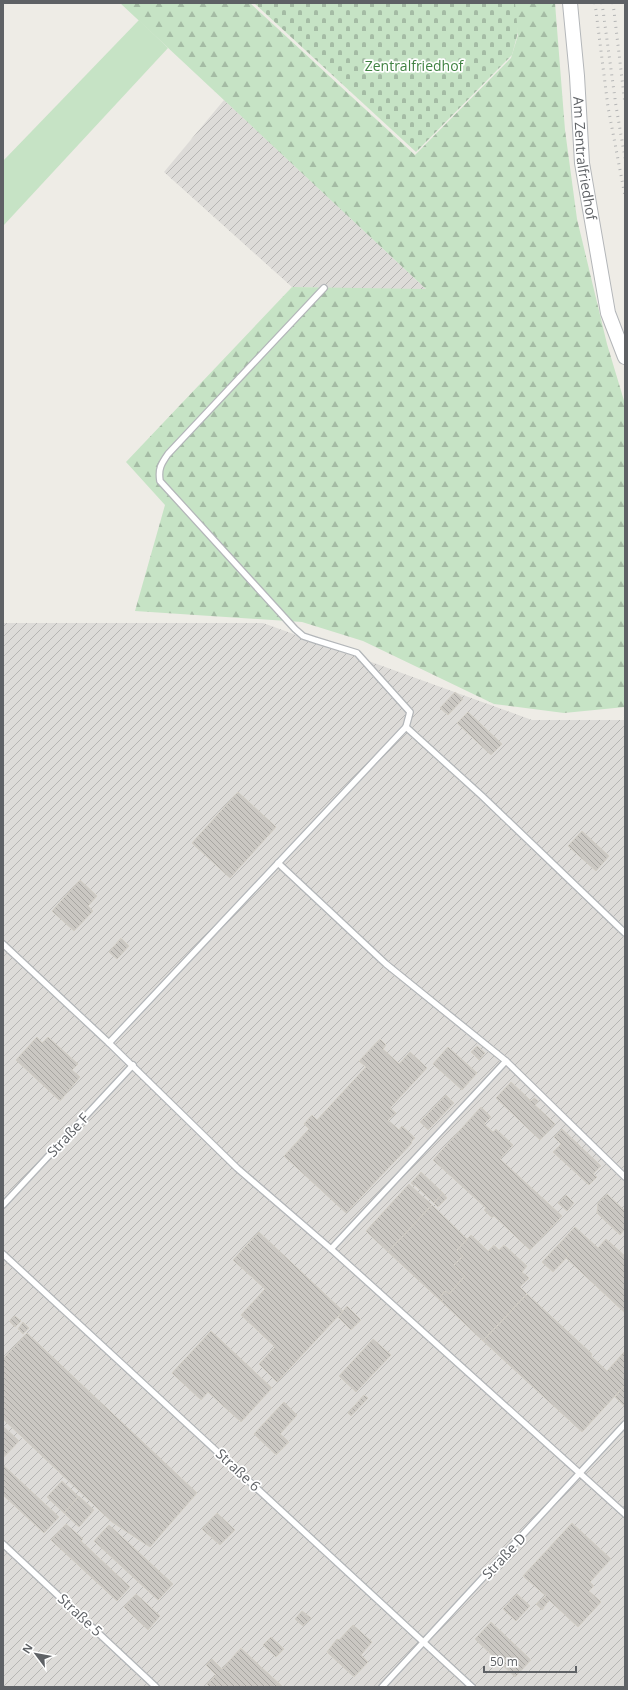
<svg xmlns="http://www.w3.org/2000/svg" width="628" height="1690" viewBox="0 0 628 1690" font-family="'Open Sans',sans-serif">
	<defs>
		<pattern id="industrial-furrows" width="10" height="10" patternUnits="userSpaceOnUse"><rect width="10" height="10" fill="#dddbd8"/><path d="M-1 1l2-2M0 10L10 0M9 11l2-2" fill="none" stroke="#b6b5b3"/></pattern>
		<pattern id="forest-firs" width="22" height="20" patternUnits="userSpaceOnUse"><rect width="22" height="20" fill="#c6e3c5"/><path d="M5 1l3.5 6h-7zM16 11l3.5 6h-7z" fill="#a4bba4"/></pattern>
		<pattern id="cemetery-stones" width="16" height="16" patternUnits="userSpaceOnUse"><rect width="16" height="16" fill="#c6e3c5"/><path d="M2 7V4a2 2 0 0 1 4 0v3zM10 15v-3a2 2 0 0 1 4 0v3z" fill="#a4bba4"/></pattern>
		<pattern id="building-back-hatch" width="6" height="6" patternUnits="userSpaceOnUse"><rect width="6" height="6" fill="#cac7c2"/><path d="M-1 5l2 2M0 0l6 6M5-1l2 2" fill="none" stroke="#a7a5a1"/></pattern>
	</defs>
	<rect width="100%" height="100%" fill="#eeece6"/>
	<g fill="url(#industrial-furrows)">
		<path d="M224 100 427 290 292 287 164 172Z"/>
		<path d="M3 623H263L532 720H625V1687H3Z"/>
	</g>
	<path fill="#c6e3c5" d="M139 20 168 48 3 226V161Z"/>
	<path fill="url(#forest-firs)" d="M120 3H250L415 155 511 58 518 35 514 3H555L565 130 577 219 607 344 625 404V707L564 713 494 704 363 641 302 622 135 611 165 505 126 462 292 287 426 289Z"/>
	<path fill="url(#cemetery-stones)" d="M254 3H515L518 32 512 55 416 152Z"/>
	<g fill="url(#building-back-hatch)" stroke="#d2cec5">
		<path d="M455 692 463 699 448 715 440 708Z"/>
		<path d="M468 712 502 744 491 755 457 723Z"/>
		<path d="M238 792 276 827 230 878 192 843Z"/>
		<path d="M582 831 609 856 596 871 568 846Z"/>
		<path d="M80 880 97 896 88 906 93 911 74 931 52 911Z"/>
		<path d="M121 938 129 946 117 959 109 952Z"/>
		<path d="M37 1037 42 1043 48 1037 78 1064 72 1070 80 1077 60 1101 16 1060Z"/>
		<path d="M380 1039 386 1045 383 1049 399 1064 410 1052 427 1068 390 1108 396 1113 388 1120 399 1130 402 1126 415 1138 411 1142 412 1143 346 1213 284 1156 309 1129 304 1124 312 1115 317 1120 366 1067 359 1061Z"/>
		<path d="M477 1046 485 1053 479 1060 471 1052Z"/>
		<path d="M448 1047 477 1073 462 1090 433 1064Z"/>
		<path d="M511 1082 531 1101 534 1098 538 1101 535 1105 555 1124 540 1140 496 1098Z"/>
		<path d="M446 1095 454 1103 428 1130 420 1122Z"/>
		<path d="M481 1107 491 1117 484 1124 493 1132 496 1129 513 1145 500 1159 562 1216 530 1250 494 1216 492 1218 484 1210 486 1208 433 1160Z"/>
		<path d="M562 1129 601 1166 593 1174 597 1177 589 1185 553 1152 561 1144 554 1137Z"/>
		<path d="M421 1172 443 1193 434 1203 415 1185 414 1186 411 1183Z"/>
		<path d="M409 1184 432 1205 388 1252 366 1231Z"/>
		<path d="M443 1193 447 1198 438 1207 434 1203Z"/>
		<path d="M607 1194 625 1211V1229L620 1235 597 1213 598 1203Z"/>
		<path d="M566 1195 574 1203 567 1211 558 1203Z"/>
		<path d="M432 1205 467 1239 457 1250 463 1256 454 1265 465 1276 449 1294 445 1291 440 1297 443 1300 441 1301 388 1252Z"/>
		<path d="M575 1227 598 1248 606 1239 625 1256V1313L566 1258 569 1255 559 1244Z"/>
		<path d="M259 1232 343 1311 277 1382 259 1364 275 1347 241 1315 265 1289 233 1260Z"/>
		<path d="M471 1235 488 1251 494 1245 499 1250 504 1245 527 1266 522 1272 529 1278 520 1287 527 1294 483 1341 441 1301 443 1300 440 1297 445 1291 449 1294 465 1276 454 1265 463 1256 457 1250Z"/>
		<path d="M559 1244 569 1255 553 1272 542 1262Z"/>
		<path d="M527 1294 592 1354 591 1356 607 1371 625 1351V1385L582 1432 483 1341Z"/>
		<path d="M347 1306 361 1320 351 1330 338 1317Z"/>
		<path d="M15 1316 21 1321 15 1327 9 1321Z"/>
		<path d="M23 1322 29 1328 23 1334 18 1329Z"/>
		<path d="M211 1331 272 1388 241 1422 208 1392 201 1400 172 1373Z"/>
		<path d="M27 1333 197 1493 150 1547 112 1522 3 1419V1359Z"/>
		<path d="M373 1339 391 1355 356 1392 339 1376Z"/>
		<path d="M623 1387 625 1389V1407L615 1397Z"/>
		<path d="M364 1395 368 1398 351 1416 348 1413Z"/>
		<path d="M284 1402 297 1415 280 1434 266 1421Z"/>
		<path d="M266 1421 289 1442 276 1455 254 1434Z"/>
		<path d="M3 1426 19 1441 4 1457H3Z"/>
		<path d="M3 1465 59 1517 44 1533 3 1495Z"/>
		<path d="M62 1481 79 1497 64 1513 47 1497Z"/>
		<path d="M79 1496 94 1510 79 1527 64 1513Z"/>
		<path d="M217 1513 235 1530 220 1545 202 1529Z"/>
		<path d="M572 1523 611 1559 590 1582 594 1586 589 1591 601 1602 578 1627 549 1600 542 1610 536 1604 546 1596 523 1576Z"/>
		<path d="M66 1524 83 1539 81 1541 130 1587 117 1601 51 1540Z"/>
		<path d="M109 1525 173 1584 158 1600 94 1541Z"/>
		<path d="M136 1594 160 1616 148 1630 124 1607Z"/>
		<path d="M517 1594 530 1606 516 1621 503 1609Z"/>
		<path d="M302 1611 311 1618 303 1626 295 1619Z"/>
		<path d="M491 1622 531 1660 515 1677 475 1639Z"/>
		<path d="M353 1625 372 1642 361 1655 368 1662 354 1677 327 1652 337 1639 339 1640Z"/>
		<path d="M271 1637 284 1649 276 1657 263 1645Z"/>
		<path d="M241 1648 261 1667 283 1687H210L207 1684 216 1675 206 1665 212 1659 222 1669Z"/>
	</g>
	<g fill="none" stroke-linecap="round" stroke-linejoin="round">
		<defs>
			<g id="service">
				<path d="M324 288 168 454C161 464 158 469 160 481L295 629 303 636 315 640 357 653 410 712 406 727 482 796 625 933"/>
				<path d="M406 727 109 1043 237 1168 331 1249 625 1514"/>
				<path d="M278 863 386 964 506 1061"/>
				<path d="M3 944 109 1043"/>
				<path d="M3 1205 133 1065"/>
				<path d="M331 1249 506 1061 625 1177"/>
				<path d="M3 1254 472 1687"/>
				<path d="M3 1544 156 1687"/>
				<path d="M382 1687 625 1424"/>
			</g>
			<g id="tertiary">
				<path id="s1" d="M570 3 577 76 582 163 608 313 625 357"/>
			</g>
		</defs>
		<use href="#service" stroke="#b3b6b9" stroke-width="8"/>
		<use href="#tertiary" stroke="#b3b6b9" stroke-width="16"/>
		<use href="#service" stroke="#fff" stroke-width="5.5"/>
		<use href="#tertiary" stroke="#fff" stroke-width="14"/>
		<g stroke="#b4b5b5" stroke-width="3" stroke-dasharray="1 5" stroke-linecap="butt">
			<path d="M595 3 608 107 625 196"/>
			<path d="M602 3 616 106 625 158"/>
			<path d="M613 3 625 104"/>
		</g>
	</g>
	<g text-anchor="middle" stroke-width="3.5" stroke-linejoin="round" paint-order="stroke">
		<g font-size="14" fill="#408242" stroke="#fff">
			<text x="414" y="71">Zentralfriedhof</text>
		</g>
		<g font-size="14" fill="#5e6165" stroke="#fff">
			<text dy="5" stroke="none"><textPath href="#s1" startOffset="156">Am Zentralfriedhof</textPath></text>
			<text transform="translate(68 1135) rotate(-47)" y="5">Straße F</text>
			<text transform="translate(238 1470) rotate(43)" y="5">Straße 6</text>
			<text transform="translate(504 1556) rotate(-47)" y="5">Straße D</text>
			<text transform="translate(80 1615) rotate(43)" y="5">Straße 5</text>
		</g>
	</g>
	<rect width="628" height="1690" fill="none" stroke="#5e6165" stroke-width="8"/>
	<g transform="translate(36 1654) rotate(302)" stroke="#ffffff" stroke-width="3" paint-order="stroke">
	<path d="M0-3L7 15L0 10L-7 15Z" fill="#5e6165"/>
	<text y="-6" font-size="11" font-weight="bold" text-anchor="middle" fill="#5e6165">N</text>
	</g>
	<path d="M484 1666v6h92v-6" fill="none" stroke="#5e6165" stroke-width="2"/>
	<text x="490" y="1666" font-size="12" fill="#5e6165" stroke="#ffffff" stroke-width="3" paint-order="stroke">50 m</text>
</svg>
